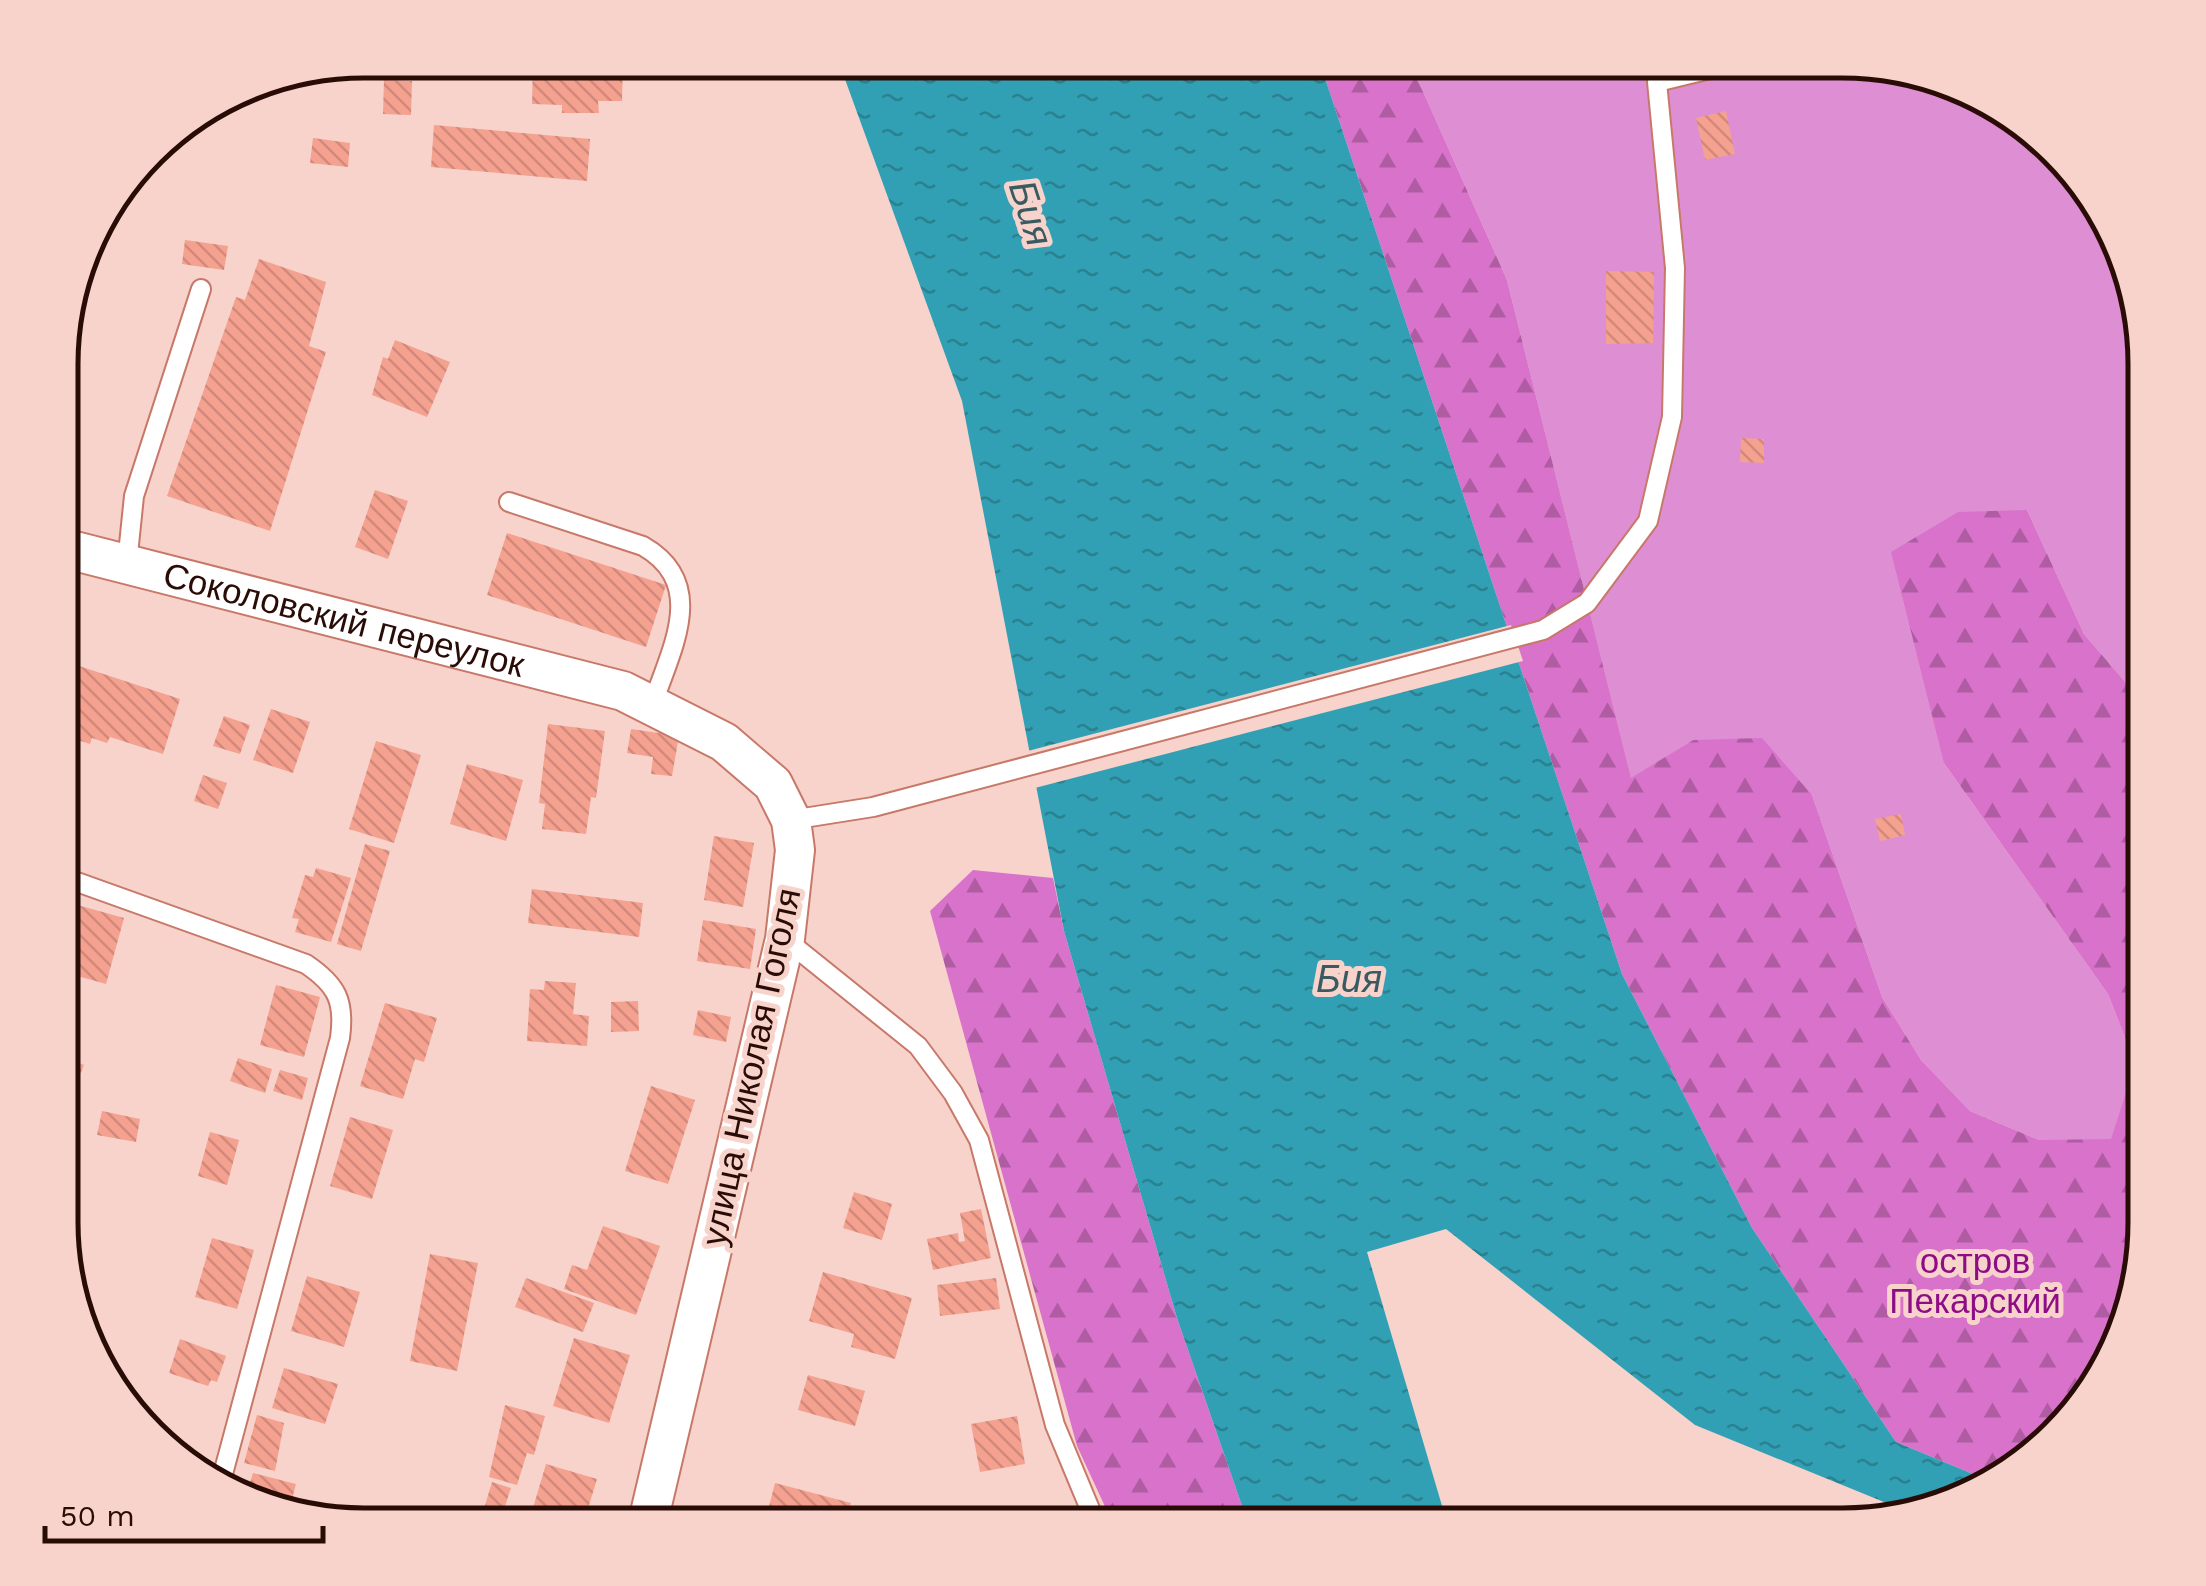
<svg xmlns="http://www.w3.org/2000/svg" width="2206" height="1586" viewBox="0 0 2206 1586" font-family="'Work Sans',sans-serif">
	<defs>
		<pattern id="forest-firs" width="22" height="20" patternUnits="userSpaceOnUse" patternTransform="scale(2.5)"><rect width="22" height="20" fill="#d872cb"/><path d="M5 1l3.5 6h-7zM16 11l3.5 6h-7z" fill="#af5ca3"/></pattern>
		<pattern id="water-ripples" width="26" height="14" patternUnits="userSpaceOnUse" patternTransform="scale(2.5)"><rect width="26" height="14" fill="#31a0b4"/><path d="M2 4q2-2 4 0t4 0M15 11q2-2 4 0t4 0" fill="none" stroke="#2a8190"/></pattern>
		<pattern id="building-back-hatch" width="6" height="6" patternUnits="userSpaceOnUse" patternTransform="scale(2.5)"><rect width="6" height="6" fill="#f5a190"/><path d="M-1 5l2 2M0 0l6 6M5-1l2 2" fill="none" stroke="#d2897b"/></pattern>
	</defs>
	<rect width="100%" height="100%" fill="#f7d3cb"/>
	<path fill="#de8fd3" d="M1409 60 1862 61 1958 83 2028 123 2114 229 2145 344V705L2084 634 2027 510 1944 763 2108 994 2135 1063 2111 1140H2039L1970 1111 1921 1060 1882 997 1812 795 1693 740 1631 779 1507 280Z"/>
	<g fill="url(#forest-firs)">
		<path d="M1319 60H1409L1507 280 1631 778 1693 740 1762 738 1812 795 1882 997 1921 1060 1970 1111 2039 1140 2111 1139 2135 1063 2108 994 1944 763 1891 552 1958 512 2027 510 2084 634 2145 705V1242L2123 1338 2083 1408 1992 1482 1896 1442 1752 1228 1622 974Z"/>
		<path d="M973 870 1053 878 1064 931 1177 1318 1249 1526H1114L1077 1446 930 911Z"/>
	</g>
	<path fill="url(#water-ripples)" d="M838 60H1319L1622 974 1752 1228 1896 1442 1992 1482 1976 1495 1906 1511 1695 1425 1446 1229 1367 1252 1448 1526H1249L1177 1318 1064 931 962 401Z"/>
	<path fill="#f7d3cb" d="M1511 625 1523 661 1031 789 1024 752Z"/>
	<g fill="url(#building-back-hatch)">
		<path d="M364 60H468L467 78 303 72Z"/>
		<path d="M533 60H623L622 101H598L599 113H562V105L532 104Z"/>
		<path d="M384 80 412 81 411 115 383 114Z"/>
		<path d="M1726 111 1735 154 1705 160 1696 118Z"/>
		<path d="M434 125 590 139 587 181 431 167Z"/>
		<path d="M313 138 350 143 348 167 310 163Z"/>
		<path d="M185 240 228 246 224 270 182 264Z"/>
		<path d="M259 259 326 282 309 346 326 352 270 531 167 496 236 297 245 300Z"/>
		<path d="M1606 271 1654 272 1653 343 1606 344Z"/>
		<path d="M395 340 450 362 427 417 372 395 383 357 388 359Z"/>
		<path d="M1741 438 1764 439V463L1740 462Z"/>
		<path d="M375 490 408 501 388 559 355 547Z"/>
		<path d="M507 533 666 585 646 647 487 595Z"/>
		<path d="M76 665 180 699 163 754 110 737 107 743 92 738 90 744 71 738 76 725 63 720V707Z"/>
		<path d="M271 709 310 722 293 773 253 760Z"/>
		<path d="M224 716 250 725 240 754 213 746Z"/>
		<path d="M548 724 605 731 596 798 591 797 586 834 542 829 545 804 539 803Z"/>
		<path d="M631 729 679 736 672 776 651 774 653 757 627 753Z"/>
		<path d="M376 741 421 755 394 843 349 829Z"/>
		<path d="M467 764 523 780 506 841 450 824Z"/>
		<path d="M203 775 227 783 218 809 194 801Z"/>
		<path d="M1901 814 1905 835 1880 841 1875 819Z"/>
		<path d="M714 836 754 843 743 907 704 900Z"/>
		<path d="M365 844 390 851 361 951 337 944Z"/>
		<path d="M316 868 351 878 331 942 295 932 299 919 292 918 305 875 313 877Z"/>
		<path d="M532 889 643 903 639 937 528 923Z"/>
		<path d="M63 901 124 918 106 984 63 972Z"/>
		<path d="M703 920 756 929 750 969 697 961Z"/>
		<path d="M545 981 576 983 573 1014 589 1016 587 1046 527 1041 530 989 544 990Z"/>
		<path d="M276 985 320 997 304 1057 260 1045Z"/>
		<path d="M638 1001 639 1031 611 1032V1002Z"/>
		<path d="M385 1003 437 1018 424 1062 415 1059 403 1099 360 1086Z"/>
		<path d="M698 1010 731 1017 726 1042 693 1035Z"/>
		<path d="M63 1056 84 1065 70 1099 63 1096Z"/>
		<path d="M238 1058 272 1069 265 1093 230 1081Z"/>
		<path d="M280 1070 308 1078 302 1100 273 1091Z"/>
		<path d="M651 1086 695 1100 668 1184 625 1171Z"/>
		<path d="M102 1111 140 1119 136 1142 97 1135Z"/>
		<path d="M350 1117 393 1130 372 1199 330 1186Z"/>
		<path d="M210 1132 239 1140 227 1185 198 1176Z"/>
		<path d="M854 1192 892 1204 882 1240 843 1228Z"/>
		<path d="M981 1209 991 1258 933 1270 927 1239 958 1233 959 1242 965 1241 960 1213Z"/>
		<path d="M603 1226 660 1246 636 1315 564 1289 572 1265 587 1270Z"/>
		<path d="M212 1238 254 1250 237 1309 195 1297Z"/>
		<path d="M430 1254 478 1263 457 1371 410 1361Z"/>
		<path d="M823 1272 912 1298 895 1359 851 1347 854 1334 809 1321Z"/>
		<path d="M307 1276 360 1292 344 1347 291 1331Z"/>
		<path d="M526 1278 594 1303 583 1332 515 1307Z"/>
		<path d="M996 1278 1000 1309 940 1316 937 1285Z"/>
		<path d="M574 1338 630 1355 609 1423 553 1406Z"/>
		<path d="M180 1339 226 1356 217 1382 211 1380 208 1386 169 1373Z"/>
		<path d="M284 1368 338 1384 325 1424 272 1408Z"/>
		<path d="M2105 1370 2102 1375 2089 1397 2087 1371Z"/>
		<path d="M808 1375 865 1391 855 1426 798 1410Z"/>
		<path d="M505 1405 545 1416 534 1455 527 1453 517 1485 489 1477Z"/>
		<path d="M257 1415 284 1423 275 1471 244 1463Z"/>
		<path d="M1017 1416 1025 1464 980 1472 971 1424Z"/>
		<path d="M546 1464 597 1479 583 1525H556L530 1518Z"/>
		<path d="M253 1473 296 1484 288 1514 245 1499Z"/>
		<path d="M492 1482 511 1488 501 1518 483 1512Z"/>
		<path d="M775 1483 851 1503 845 1526H764Z"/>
	</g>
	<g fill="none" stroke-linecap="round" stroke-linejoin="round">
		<defs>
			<g id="lane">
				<path d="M509 502 643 546C709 584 671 649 652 706"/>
				<path d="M127 564 134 496 201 289"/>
				<path d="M791 820 873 807 1543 630 1587 603 1648 521 1672 417 1675 268 1657 82 1735 63 1767 61"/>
				<path d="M63 877 306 964C337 985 345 1001 340 1038L220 1485"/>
				<path d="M785 939 918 1046 953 1093 979 1140 1055 1425 1097 1526"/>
			</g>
			<g id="street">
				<path id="s1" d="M63 548 623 691 724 742 773 784 791 820 795 850 785 939 647 1526"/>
			</g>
		</defs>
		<use href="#lane" stroke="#c87869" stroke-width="22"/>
		<use href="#street" stroke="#c87869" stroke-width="42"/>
		<use href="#lane" stroke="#fff" stroke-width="18"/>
		<use href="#street" stroke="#fff" stroke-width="38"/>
	</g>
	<g text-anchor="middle" stroke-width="10" stroke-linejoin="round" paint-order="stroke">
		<g font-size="35" fill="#2a0c07" stroke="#f7d3cb">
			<text dy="12" stroke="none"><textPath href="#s1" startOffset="290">Соколовский переулок</textPath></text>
			<text transform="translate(751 1067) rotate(-78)" y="12">улица Николая Гоголя</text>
		</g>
		<g font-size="35" fill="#8e0c85" stroke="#f7d3cb">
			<text x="1975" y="1273">остров<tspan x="1975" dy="40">Пекарский</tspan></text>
		</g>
		<g font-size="38" font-style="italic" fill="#3a5a61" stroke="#f7d3cb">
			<text transform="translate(1031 213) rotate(72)" y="13">Бия</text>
			<text x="1349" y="992">Бия</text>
		</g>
	</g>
	<path d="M0 0H2206V1586H0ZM364 78H1842A286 286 0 0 1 2128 364V1222A286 286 0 0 1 1842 1508H364A286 286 0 0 1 78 1222V364A286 286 0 0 1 364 78Z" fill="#f7d3cb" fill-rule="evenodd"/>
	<path fill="none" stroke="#2a0c07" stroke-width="5" d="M364 78H1842A286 286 0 0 1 2128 364V1222A286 286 0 0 1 1842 1508H364A286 286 0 0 1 78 1222V364A286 286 0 0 1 364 78Z"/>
	<path d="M45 1526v15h278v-15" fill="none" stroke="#2a0c07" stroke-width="5"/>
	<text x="60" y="1526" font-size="30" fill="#2a0c07" stroke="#f7d3cb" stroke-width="8" paint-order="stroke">50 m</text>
</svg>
